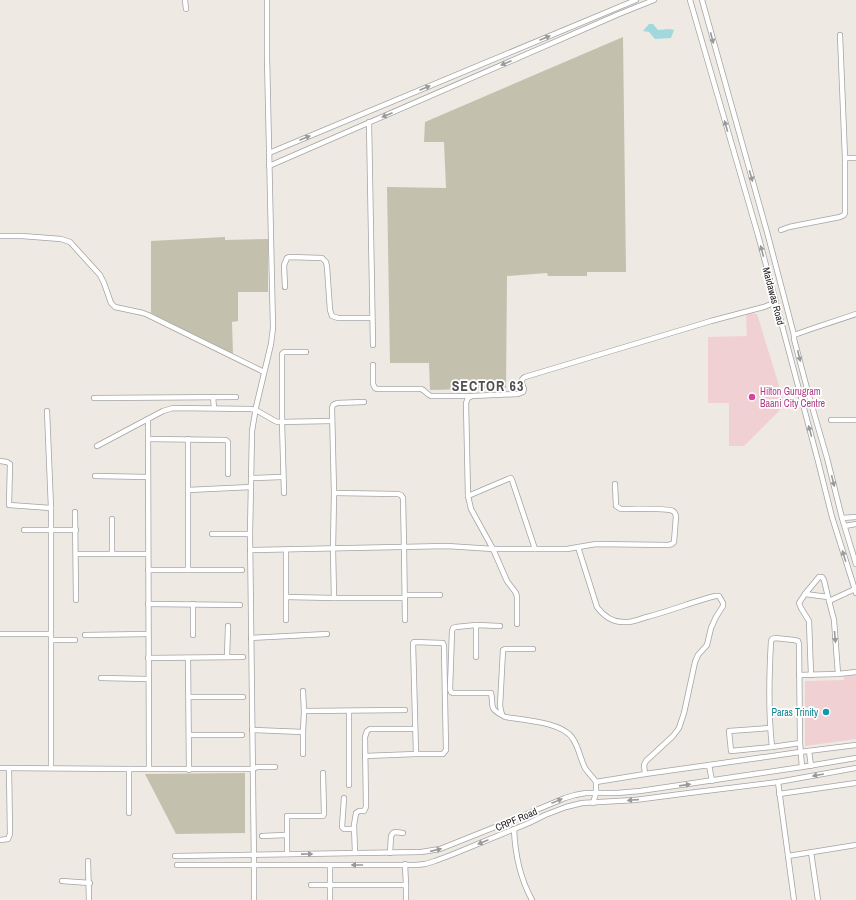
<svg xmlns="http://www.w3.org/2000/svg" width="856" height="900" viewBox="0 0 856 900" font-family="'Archivo Narrow',sans-serif">
	<rect width="100%" height="100%" fill="#eee9e2"/>
	<g fill="#f0d0d3">
		<path d="M746 313 757 314 785 405 744 446H729V403H708V337L747 336Z"/>
		<path d="M856 675V739L805 746V681L844 680V676Z"/>
	</g>
	<g fill="#c3c0ad">
		<path d="M623 37 626 272H587V276H548L547 273 507 276 506 388 430 390 429 363H390L387 187 446 188 444 142H424L425 122Z"/>
		<path d="M225 237V240L268 239V292H238V321L232 322 233 355 151 313V241Z"/>
		<path d="M245 773V833L176 834 145 774Z"/>
	</g>
	<path fill="#a0d8de" d="M649 24H653L658 30 670 29 674 30 671 38 655 39 649 32 643 31Z"/>
	<g fill="none" stroke-linecap="round" stroke-linejoin="round">
		<defs>
			<g id="minor">
				<path d="M185 0 186 9"/>
				<path d="M690 0 758 235 818 461 832 517 856 593"/>
				<path d="M702 0 767 232 794 335V339L809 396 827 458 842 518 856 564"/>
				<path d="M840 35 845 158H856"/>
				<path d="M369 122 373 345"/>
				<path d="M269 153 636 0"/>
				<path d="M269 166 619 14 654 0"/>
				<path d="M781 230 789 227 840 217 844 215 845 213V158"/>
				<path d="M0 236H22L61 239 70 242 100 275 104 283 111 303 115 307 143 313 148 315 264 372"/>
				<path d="M285 287 284 265 287 258 289 257 322 258 326 262 327 267 330 310 332 316 338 318H372"/>
				<path d="M794 335 811 329 856 314"/>
				<path d="M373 365V384L375 388 377 389H421C425 390 426 394 431 396H470"/>
				<path d="M213 397 214 408"/>
				<path d="M94 398 236 397"/>
				<path d="M47 411 51 508V768"/>
				<path d="M148 419 149 769"/>
				<path d="M831 420H856"/>
				<path d="M148 439 226 440 228 442V474"/>
				<path d="M188 439V570"/>
				<path d="M97 446 163 411 173 408 251 409 256 410 275 421 278 422 332 421"/>
				<path d="M0 461 7 462 10 464 9 505 51 508"/>
				<path d="M95 476 148 477"/>
				<path d="M251 478 282 477"/>
				<path d="M188 490 251 487"/>
				<path d="M284 493 282 422V354L284 352H306"/>
				<path d="M334 493 398 494 401 495 403 498 404 547 405 620"/>
				<path d="M468 496 508 479 511 478 512 480 535 549"/>
				<path d="M75 512 76 600"/>
				<path d="M842 518 856 517"/>
				<path d="M845 526 856 524"/>
				<path d="M24 530H76"/>
				<path d="M212 534H250"/>
				<path d="M578 547 597 607C603 615 612 622 623 622 631 623 639 619 647 617 670 611 692 602 715 596H719L723 603V606L716 617 711 628 707 645 698 655 695 662 684 713 679 728 673 736 646 761 644 765 645 774 709 765 712 781"/>
				<path d="M250 550 447 546 493 549H567L596 544 668 545 672 544 674 542 676 516C675 513 675 512 673 511 667 508 630 509 621 509L616 506 615 484"/>
				<path d="M286 550V620"/>
				<path d="M76 554H148"/>
				<path d="M112 554V519"/>
				<path d="M148 570H242"/>
				<path d="M805 594 828 597 834 620 838 674"/>
				<path d="M405 595H440"/>
				<path d="M286 597 334 598H405"/>
				<path d="M334 598 333 549 334 493 332 408 333 405 337 403 364 402"/>
				<path d="M829 601 855 589"/>
				<path d="M148 604 240 605"/>
				<path d="M193 604V635"/>
				<path d="M517 624V597L516 593 507 581 493 549 471 509 468 496 466 403 468 398 472 396 518 394 523 392 524 389C523 385 519 380 525 377L711 321 764 307 776 302"/>
				<path d="M476 625V657"/>
				<path d="M500 626 476 625 456 627 453 628 452 631 450 689 451 692 453 693H491C494 705 488 708 502 715"/>
				<path d="M0 634H51"/>
				<path d="M85 635 148 634"/>
				<path d="M251 638 327 634"/>
				<path d="M51 640H75"/>
				<path d="M533 649H505L503 650 500 706 502 715 505 717C523 720 563 722 573 739 579 748 580 758 585 768 588 773 593 777 596 782V793L593 803"/>
				<path d="M227 657 228 626"/>
				<path d="M148 658 243 657"/>
				<path d="M188 658 189 770"/>
				<path d="M799 675 838 674 856 672"/>
				<path d="M811 675 809 621 801 608 799 603 805 594 819 577H822L824 580 828 597"/>
				<path d="M101 678 148 679"/>
				<path d="M303 691 304 711"/>
				<path d="M189 697H243"/>
				<path d="M770 728 729 731 731 751 772 747"/>
				<path d="M252 730 303 732 304 711 405 710"/>
				<path d="M189 735H242"/>
				<path d="M800 743 772 747C768 712 769 676 771 641L772 639 775 638 794 640 798 641 799 644 800 743 802 767"/>
				<path d="M809 751 811 766"/>
				<path d="M303 754V732"/>
				<path d="M365 756 416 754H443L446 750 444 646 443 643 414 642 413 643 416 754"/>
				<path d="M709 765 800 752 856 745"/>
				<path d="M0 768 129 769H253L257 767H275"/>
				<path d="M596 782 645 774"/>
				<path d="M778 782 794 900"/>
				<path d="M349 785V711"/>
				<path d="M779 794 856 783"/>
				<path d="M344 798 342 827 344 829H354"/>
				<path d="M129 813V769"/>
				<path d="M514 829C515 854 520 878 532 900"/>
				<path d="M262 836 286 835"/>
				<path d="M0 840 8 839 10 834 9 768"/>
				<path d="M811 852 818 900"/>
				<path d="M355 853 354 825 356 813 359 811H364L366 807 365 737 367 731 370 729H412"/>
				<path d="M390 853 391 836 393 833 395 832 403 833"/>
				<path d="M287 854V816H323L324 814 323 773"/>
				<path d="M175 856 421 852 440 849 510 821 565 798 575 795 586 793H617L640 791 802 767 856 758"/>
				<path d="M788 856 856 845"/>
				<path d="M88 861 89 900"/>
				<path d="M177 865H416L425 864 435 861 451 855 529 823 545 815 566 807 582 803 635 800 689 793 778 782 856 768"/>
				<path d="M62 881 90 883"/>
				<path d="M311 885H406L405 864"/>
				<path d="M406 885V900"/>
				<path d="M254 900V865L250 534 252 431 256 407 271 344 273 328 267 57V0"/>
				<path d="M330 900V865"/>
			</g>
		</defs>
		<use href="#minor" stroke="#a4a4a4" stroke-width="6"/>
		<use href="#minor" stroke="#fff" stroke-width="4.5"/>
	</g>
	<defs><path id="oneway-solid" d="M-6-.8H1V-3.2L6.5 0L1 3.2V.8H-6Z"/></defs>
	<g fill="#999">
		<use href="#oneway-solid" transform="translate(545 38) rotate(-23)"/>
		<use href="#oneway-solid" transform="translate(712 38) rotate(75)"/>
		<use href="#oneway-solid" transform="translate(506 63) rotate(157)"/>
		<use href="#oneway-solid" transform="translate(425 88) rotate(-23)"/>
		<use href="#oneway-solid" transform="translate(387 115) rotate(157)"/>
		<use href="#oneway-solid" transform="translate(726 126) rotate(-106)"/>
		<use href="#oneway-solid" transform="translate(305 138) rotate(-23)"/>
		<use href="#oneway-solid" transform="translate(751 176) rotate(74)"/>
		<use href="#oneway-solid" transform="translate(762 251) rotate(-105)"/>
		<use href="#oneway-solid" transform="translate(799 356) rotate(76)"/>
		<use href="#oneway-solid" transform="translate(810 431) rotate(-106)"/>
		<use href="#oneway-solid" transform="translate(833 481) rotate(76)"/>
		<use href="#oneway-solid" transform="translate(844 556) rotate(-107)"/>
		<use href="#oneway-solid" transform="translate(835 637) rotate(85)"/>
		<use href="#oneway-solid" transform="translate(818 775) rotate(170)"/>
		<use href="#oneway-solid" transform="translate(685 785) rotate(-8)"/>
		<use href="#oneway-solid" transform="translate(633 800) rotate(176)"/>
		<use href="#oneway-solid" transform="translate(557 801) rotate(-22)"/>
		<use href="#oneway-solid" transform="translate(483 842) rotate(157)"/>
		<use href="#oneway-solid" transform="translate(436 850) rotate(-13)"/>
		<use href="#oneway-solid" transform="translate(307 854) rotate(-1)"/>
		<use href="#oneway-solid" transform="translate(357 865) rotate(-180)"/>
	</g>
	<circle fill="#d1479c" stroke="#fff" stroke-width="1.5" cx="752" cy="397" r="4"/>
	<circle fill="#0f9aa8" stroke="#fff" stroke-width="1.5" cx="826" cy="712" r="4"/>
	<g text-anchor="middle" stroke-width="3.5" stroke-linejoin="round" paint-order="stroke">
		<g font-size="10" fill="#1d1d1d" stroke="#fff">
			<text transform="translate(774 296) rotate(75)" y="4">Maidawas Road</text>
			<text transform="translate(516 819) rotate(-23)" y="4">CRPF Road</text>
		</g>
		<g font-size="10" fill="#b23c85" stroke="#fff" text-anchor="start">
			<text x="760" y="395">Hilton Gurugram<tspan x="760" dy="12">Baani City Centre</tspan></text>
		</g>
		<g font-size="10" fill="#0d838f" stroke="#fff" text-anchor="end">
			<text x="818" y="716">Paras Trinity</text>
		</g>
		<g font-size="14" font-weight="bold" letter-spacing="1" fill="#505050" stroke="#fff">
			<text x="488" y="391">SECTOR 63</text>
		</g>
	</g>
</svg>
